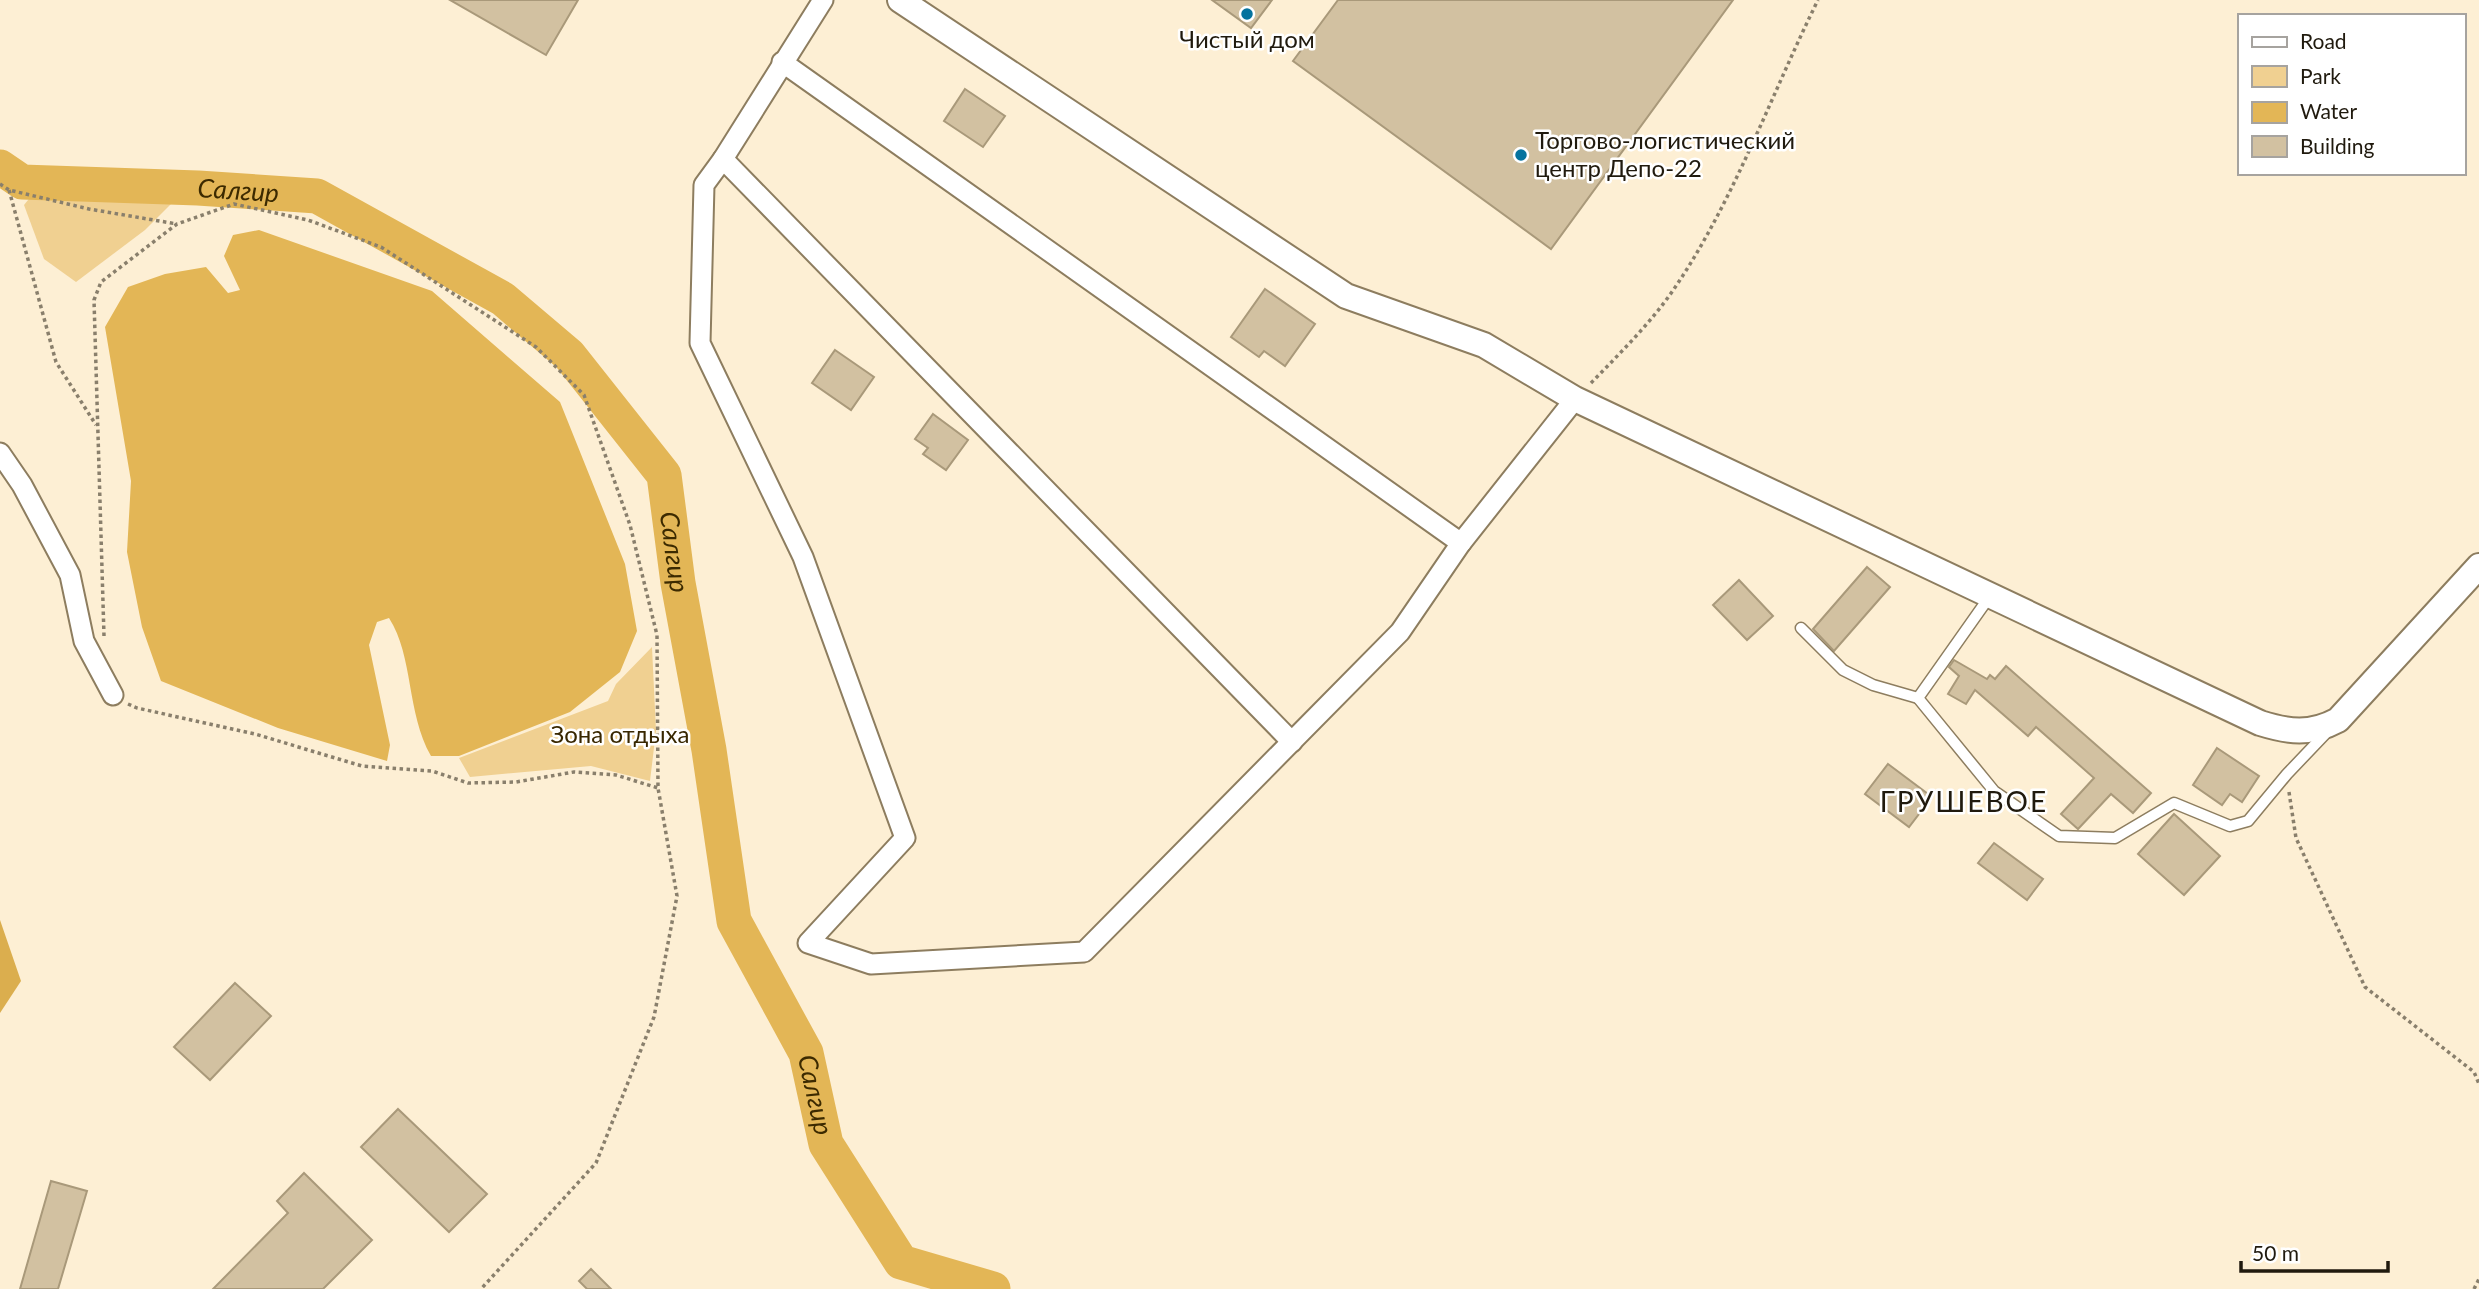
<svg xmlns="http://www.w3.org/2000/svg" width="2479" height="1289" viewBox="0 0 2479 1289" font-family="Lato,sans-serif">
	<rect width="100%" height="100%" fill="#fdefd4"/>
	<g fill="#f0d091">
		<path d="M41 184 175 200 145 230 76 282 44 259 24 205Z"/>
		<path d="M652 647 656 731 650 781 591 766 470 777 459 758 608 701 616 684Z"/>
	</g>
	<path fill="#dbae4e" d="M0 920 21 981 0 1013Z"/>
	<path fill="#e3b656" d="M259 230 432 291 560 402 625 564 637 631 620 672 570 712 459 756H431C406 712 414 657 389 618L377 622 369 645 390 745 387 761 278 728 161 681 142 627 127 552 131 481 105 327 128 287 165 274 206 267 228 293 240 290 224 256 233 235Z"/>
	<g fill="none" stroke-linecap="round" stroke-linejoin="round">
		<path stroke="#e3b656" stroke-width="35" id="s1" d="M0 167 22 182 198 188 317 196 503 299 569 355 664 475 678 583 709 750 734 921 806 1053 826 1144 901 1262 993 1289"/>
	</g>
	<g fill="#d2c1a1" stroke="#a9997a" stroke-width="2">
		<path d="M450 0H578L546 55Z"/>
		<path d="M1212 0H1272L1251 28Z"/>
		<path d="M1338 0H1733L1551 249 1293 61Z"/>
		<path d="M965 89 1005 116 983 147 944 121Z"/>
		<path d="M1265 289 1315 324 1285 366 1264 351 1259 357 1231 337Z"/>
		<path d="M835 350 874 377 851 410 812 383Z"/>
		<path d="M933 414 968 440 946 470 923 454 928 448 915 439Z"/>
		<path d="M1867 567 1890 587 1834 651 1813 629Z"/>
		<path d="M1739 580 1773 616 1747 640 1713 605Z"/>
		<path d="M1954 660 1987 679 1990 675 1995 679 2006 666 2151 793 2133 813 2111 794 2078 829 2061 814 2094 778 2036 727 2028 736 1975 690 1966 704 1948 694 1959 676 1949 667Z"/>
		<path d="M2217 748 2259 776 2242 802 2230 794 2222 805 2193 785Z"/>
		<path d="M1888 764 1932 797 1909 827 1865 794Z"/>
		<path d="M2174 814 2220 856 2184 895 2138 854Z"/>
		<path d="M1994 843 2043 879 2027 900 1978 863Z"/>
		<path d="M235 983 271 1016 210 1080 174 1047Z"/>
		<path d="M398 1109 487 1194 449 1232 361 1147Z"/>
		<path d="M304 1173 372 1240 323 1289H213L288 1213 277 1201Z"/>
		<path d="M51 1181 87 1191 58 1289H20Z"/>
		<path d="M591 1269 611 1289H587L579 1281Z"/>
	</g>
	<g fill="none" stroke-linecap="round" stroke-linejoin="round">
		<defs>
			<g id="service">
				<path d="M1990 596 1918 698 1994 791 2059 836 2115 838 2174 803 2230 826 2248 821 2287 774 2328 731"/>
				<path d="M1801 628 1843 670 1873 685 1918 698"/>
			</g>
			<g id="minor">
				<path d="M823 0 723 159 704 185 700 343 803 557 905 838 808 943 871 964 1084 952 1400 632 1461 543 1575 399"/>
				<path d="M782 62 1461 543"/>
				<path d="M723 159 1292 742"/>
				<path d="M0 453 22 485 70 575 84 641 113 695"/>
			</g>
			<path id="tertiary" d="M900 0 1346 296 1484 345 1575 399 2260 723C2289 732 2310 735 2338 720L2479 566"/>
		</defs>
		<use href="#service" stroke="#8d7d5f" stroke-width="13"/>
		<use href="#minor" stroke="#8d7d5f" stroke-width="23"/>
		<use href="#tertiary" stroke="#8d7d5f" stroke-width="28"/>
		<g stroke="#897f6c" stroke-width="3.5" stroke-dasharray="3.5 3.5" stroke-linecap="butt">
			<path d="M0 184 9 190 89 209 177 224"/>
			<path d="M9 190 56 362 96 425"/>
			<path d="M1591 383C1621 352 1652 322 1676 286 1735 198 1771 95 1818 0"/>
			<path d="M104 636 94 300 101 282 177 224 234 204 308 220 381 247 536 347 584 395 630 525 657 635 658 788 677 896 654 1017 596 1163 481 1289"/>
			<path d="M128 704 137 708 255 734 362 766 432 771 468 783 516 782 574 772 616 775 658 788"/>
			<path d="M2289 792 2296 838 2365 987 2474 1072 2479 1084"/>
			<path d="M2474 1289 2479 1279"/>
		</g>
		<use href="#service" stroke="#fff" stroke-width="10"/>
		<use href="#minor" stroke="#fff" stroke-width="19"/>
		<use href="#tertiary" stroke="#fff" stroke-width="24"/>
	</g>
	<g fill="#05739e" stroke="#fff" stroke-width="2.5">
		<circle cx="1247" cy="14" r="7"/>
		<circle cx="1521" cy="155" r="7"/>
	</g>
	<g text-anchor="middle" stroke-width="5" stroke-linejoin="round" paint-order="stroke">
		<g font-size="24" fill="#201a0e" stroke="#fff">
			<text x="1247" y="48">Чистый дом</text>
			<text x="1535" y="149" text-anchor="start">Торгово-логистический<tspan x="1535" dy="28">центр Депо-22</tspan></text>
		</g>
		<g font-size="24" fill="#382700" stroke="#fff">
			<text x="620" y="743">Зона отдыха</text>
		</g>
		<g font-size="26" font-style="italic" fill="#3c2a00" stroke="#fff">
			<text dy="9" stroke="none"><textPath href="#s1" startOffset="243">Салгир</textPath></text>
			<text dy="9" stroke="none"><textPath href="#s1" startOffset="852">Салгир</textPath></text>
			<text dy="9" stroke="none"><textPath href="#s1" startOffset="1419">Салгир</textPath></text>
		</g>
		<g font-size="28" letter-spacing="2" fill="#201a0e" stroke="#fff">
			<text x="1964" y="812">ГРУШЕВОЕ</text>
		</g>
	</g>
	<rect x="2238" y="14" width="228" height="161" fill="#ffffff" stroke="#a6a39f" stroke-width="2"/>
	<rect x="2252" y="37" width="35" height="10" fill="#ffffff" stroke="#a6a39f" stroke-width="2"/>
	<text x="2300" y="49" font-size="21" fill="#201a0e">Road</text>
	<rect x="2252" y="66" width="35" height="21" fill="#f0d091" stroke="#a6a39f" stroke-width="2"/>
	<text x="2300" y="84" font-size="21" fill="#201a0e">Park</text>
	<rect x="2252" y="102" width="35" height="21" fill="#e3b656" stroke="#a6a39f" stroke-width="2"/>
	<text x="2300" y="119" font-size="21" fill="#201a0e">Water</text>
	<rect x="2252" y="136" width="35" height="21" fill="#d2c1a1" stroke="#a6a39f" stroke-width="2"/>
	<text x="2300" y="154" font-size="21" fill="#201a0e">Building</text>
	<path d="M2241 1261v10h147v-10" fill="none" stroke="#201a0e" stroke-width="3.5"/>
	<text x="2252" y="1261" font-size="21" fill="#201a0e" stroke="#ffffff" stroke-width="5" paint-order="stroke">50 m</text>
</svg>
